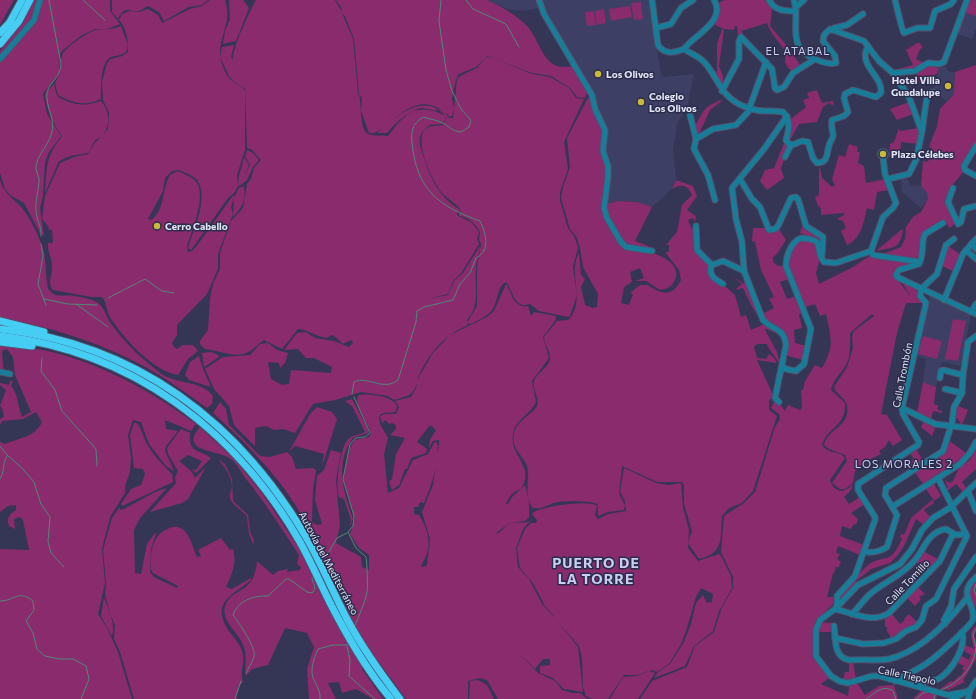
<svg xmlns="http://www.w3.org/2000/svg" width="976" height="699" viewBox="0 0 976 699" font-family="Commissioner,sans-serif">
	<rect width="100%" height="100%" fill="#353655"/>
	<g fill="#3e3f65">
		<path d="M487 0H535L539 8 523 11 507 9Z"/>
		<path d="M541 0H649L661 75 664 77 694 74 687 107 677 124 673 150 676 180 672 189 652 207 637 202 626 201 607 204 604 151 593 98 595 93 555 29Z"/>
		<path d="M966 13 976 16V29L972 39 958 34Z"/>
		<path d="M945 66 949 72H955L954 94 947 100 935 94 936 91 934 90 939 68Z"/>
		<path d="M907 177 910 185 921 186 927 193 928 199 921 208 902 192 901 179Z"/>
		<path d="M930 296 971 315 960 366 942 362 936 387 923 382 926 359 916 356Z"/>
	</g>
	<g fill="#892b6d">
		<path d="M0 0H14L0 25Z"/>
		<path d="M34 0H37L34 16 0 57V51L24 21Z"/>
		<path d="M41 0H110V11L120 24 105 30 95 29 82 35 63 50 60 54 59 74 43 94 47 114 61 136 49 152 45 162 43 196 40 208 44 236 40 233 24 203 10 195 5 189 0 173V62L21 36 31 27Z"/>
		<path d="M112 0H208L202 5 189 7 164 21 159 12 148 6C145 7 142 10 139 11 129 13 126 3 118 19L112 12Z"/>
		<path d="M210 0H225C235 30 208 42 227 75 233 85 241 84 245 91V150L237 175 238 185 235 192 228 198 191 250 188 248 189 244C195 227 207 200 199 183 196 176 184 172 178 170L172 171 165 178 163 191 148 219 151 220C165 211 162 188 170 175L178 171C184 174 193 177 197 183 206 196 192 231 187 246L188 252 192 251 196 247 229 201 234 195 235 197 238 189 243 186C248 198 241 209 233 217L234 198 231 207 233 214 218 254V269L207 294 177 325V335L172 343 174 347 177 349 183 345H193L198 351 188 359 178 375C153 371 123 338 110 317 106 311 107 302 102 297H91L53 290C47 282 52 277 52 268 53 260 47 252 48 243H53L52 230H49L48 226 42 219 45 196 60 163 74 157 88 154 94 144 108 129 109 113 103 100 102 82 107 63 111 59 122 56 128 52C129 42 126 27 119 20L122 14 130 11 139 12 148 9 158 15 162 23 190 9 202 6Z"/>
		<path d="M229 0H243L249 8 236 41 223 44 225 31 230 19Z"/>
		<path d="M256 0H335L342 12 341 7 336 0H487C502 7 515 14 527 26 543 44 542 73 574 66L588 91 585 98 577 97 570 88 551 76 532 73 487 56 476 67 459 74 456 79 452 98 454 108 452 116 450 117C413 79 386 138 369 133L361 110 362 98 359 94 354 39 345 16 342 13 353 39 358 93C363 102 358 128 368 134 372 136 382 135 388 136L399 122 411 112 398 121 387 133H377C392 120 415 98 436 108L438 111 421 108 412 111C423 109 434 109 445 116V120L442 124 429 125 421 134C418 143 421 150 424 158 431 179 439 197 459 209L460 211 457 213V215L472 223 479 232 477 239 479 244 462 272 453 281 448 294 427 299 448 295 454 281 463 273 480 246C480 254 476 261 476 268 474 288 481 304 467 320L468 325C443 335 427 356 417 380L433 353 450 335 487 317 494 311 506 284C512 292 512 308 528 306L531 316 534 312 556 316 555 321 543 337 549 358 532 381 536 402C530 415 516 419 513 434 509 453 531 464 524 483 522 490 517 490 513 493 510 495 508 500 506 504H508L512 497 525 485 529 502V517L525 521 509 523 495 534C502 533 504 526 510 523 518 521 527 525 532 519L523 529 516 548 518 567 529 579 542 604 551 613 578 647 583 692 564 689 553 678 540 673V666L550 665V659H543L535 669 518 653 538 673 555 681 562 690 572 693H580L588 699H498L487 680 480 678 468 681V699H406L374 656 362 669 383 699H373L356 689 342 693 339 682 328 683 336 699H309L307 669 314 647 307 633 285 628 268 665 252 669 246 676C244 665 248 656 243 645 239 633 221 621 225 607 231 586 254 597 257 561L273 575 278 571 288 569 287 572 300 570 301 567 297 564 299 555C282 529 266 504 247 480 242 474 238 465 232 460 219 449 178 453 200 427L234 459 262 493 296 544 311 536C293 489 249 446 213 413L220 402 226 409 229 425 260 456 270 457 287 452 292 457 296 469 313 468 316 470 313 489 312 522 318 525 322 524 315 500 317 476 324 470 331 450 341 453 336 480 340 526 336 543 361 557 362 567 369 570V555L359 548 350 534 355 519 344 481V472L351 445 355 440 369 437 371 433C368 422 352 406 359 395 369 393 393 396 397 406L396 411C390 415 384 410 379 416L380 424 388 438 384 454 388 493 399 488 413 460 428 454 434 443 437 442C440 459 431 488 424 503L420 502 418 507H414V514L419 515C429 531 433 547 422 564L421 566 424 567 427 565 430 539 422 512 433 485 439 443V440L433 441 429 448 430 440 436 430 430 425 417 442 427 449 426 453 411 458 407 469H405L399 485 392 490 389 482 392 479 396 454 405 438 390 435 396 429V425L392 423 389 424 385 420 382 423 380 416 385 414H396L399 407 395 401 411 397 416 389 417 382C414 396 407 396 394 400L388 396 361 392 335 400 313 404 295 433 283 429 274 430 266 426 255 428V446L234 425 229 406 214 389 205 369 223 357 250 355 260 344 268 343 277 350 288 353 285 363 280 368 279 363 268 362 271 379 282 385 289 384 291 370 331 373 332 367 314 358H306L298 349 284 350 297 333 306 332 315 338 334 341 349 347 353 343 351 340 343 344 333 335 326 338C316 336 308 330 298 329L282 349 264 340C258 344 252 351 246 353 234 358 217 350 205 349L200 344V341L208 330 210 298 213 284 220 269V253L231 221 243 208 247 184 251 179 254 168 261 160 252 150 247 148 245 89 234 82 229 76 220 57 222 47 234 45 231 57 233 60C232 48 250 11 256 0Z"/>
		<path d="M725 0H767L772 10 770 26 787 46 800 65 791 71C789 68 785 65 785 61 785 57 786 55 785 51 779 40 771 36 767 23L741 31 743 34H738L737 26H735L734 30 724 29 713 24 718 14V3Z"/>
		<path d="M969 0H976V16L966 13 959 33 957 32 967 10Z"/>
		<path d="M641 2 643 19 634 20 631 3Z"/>
		<path d="M630 6 632 17 611 21 609 9Z"/>
		<path d="M604 9 606 23 597 25 595 11Z"/>
		<path d="M594 11 596 25 587 26 585 12Z"/>
		<path d="M121 26 128 45 127 50C124 56 117 55 111 57 100 62 101 89 101 99 86 107 72 103 58 95L55 83C63 70 58 64 63 53 67 47 89 31 96 30 106 29 111 30 121 26Z"/>
		<path d="M722 29 724 30 719 66 723 76V86L715 73 717 71V44Z"/>
		<path d="M917 43H920L923 48 920 49 916 59 924 63 911 69 895 70 913 65 906 50Z"/>
		<path d="M486 57 493 58 532 74 550 77 569 88 576 98 584 99 564 142 568 169 560 192V201L568 228 574 236 578 247 573 267 577 295 570 316 568 317 539 311 530 304C514 310 513 290 506 282 497 286 498 302 492 310 487 317 478 320 471 324L467 323 477 306V267L481 244 479 240 480 232C476 224 467 216 459 216V213L461 212C460 205 447 199 442 193 433 182 412 140 426 129 430 125 438 126 443 125 448 117 445 115 438 109L443 110 449 118H453L457 79 462 75 477 68Z"/>
		<path d="M927 65 939 68 937 74 918 82 917 72Z"/>
		<path d="M976 65V143L962 165 964 171 950 188 947 205 955 223 950 228 943 220 922 234 919 258 916 259 880 255 901 247 905 239 906 227 913 217 921 212 928 199 927 193 921 186 923 161 928 162 932 148 929 147 937 126 940 109 954 94 955 72Z"/>
		<path d="M54 84 57 96C71 105 85 107 101 101 110 111 111 126 102 136 99 138 96 139 94 142 92 145 91 149 88 153L70 156 59 161 45 193C47 167 45 158 62 136 53 124 46 109 45 94Z"/>
		<path d="M817 90 822 103 833 101 834 106 829 103 823 107 817 122 799 124 790 140 793 143 789 139 791 126 790 118H792L806 107 803 100 809 98 807 93Z"/>
		<path d="M590 97 603 131 607 168 603 208 621 244C635 248 685 256 675 280 672 287 667 289 660 290L646 281H635L644 278 640 268 630 272 632 282 624 287 621 303 629 305 633 294 630 293 640 285H648C662 295 672 297 681 280L679 270 665 252H669V245H666L677 232 682 205 692 195C688 185 682 183 672 189L676 180 693 186 697 196 687 210 696 216 695 222 693 218 688 220 692 229 695 230 696 249 709 264V272L735 295 741 317 746 315 751 330 764 324 781 335 766 329 765 330 777 352 780 364 768 347 767 344H757L754 347 757 358 766 359 769 354 774 358 777 363 757 360 774 397H772L769 401V410L777 416 753 491 742 503 729 508 722 516C720 538 725 553 699 559L688 543 692 531 684 504V485L682 482H657L622 466 619 494 625 505 624 510 608 512 598 516V505C595 500 565 501 558 502 549 503 543 510 533 508 524 498 529 482 528 470 527 460 516 453 514 443 510 422 532 416 537 406 540 397 532 390 534 382 536 373 547 369 550 360 551 351 544 345 544 337L557 321 568 320C587 301 567 274 579 253L581 275 585 279 581 287 585 305 593 308 597 307 598 294 583 267 580 248 577 238 570 229 561 198 563 187 570 167 567 138 588 98Z"/>
		<path d="M720 100 722 101 710 110 699 134H697L695 126 702 113 707 107Z"/>
		<path d="M909 102 913 114 897 120 890 109Z"/>
		<path d="M899 128 900 131 919 128 918 144 901 142 900 156 889 157 890 144 894 142Z"/>
		<path d="M784 143 789 147 781 168 784 178 767 190 760 181 765 170 774 168Z"/>
		<path d="M849 144 858 147 857 152H860L858 163 864 166 866 183 885 179 889 190 877 192 874 210 867 208C864 222 861 239 847 245L841 231 846 228 843 221 837 219 844 215V213L821 215V208L818 206 815 197 819 195V168H820L822 178 832 187 835 185 832 179 839 155 845 157Z"/>
		<path d="M247 150 253 153 259 160 253 167 247 180 238 187 239 176 244 157 249 165 245 175 250 165 245 156Z"/>
		<path d="M0 180C4 194 13 198 22 208 30 218 38 234 42 246 47 257 45 284 49 290 56 299 65 294 74 296 81 297 91 299 97 302 104 306 107 319 112 325 124 342 142 359 159 372 174 385 200 379 213 396L212 404 207 408C194 399 181 389 167 380 120 349 55 327 0 318Z"/>
		<path d="M618 201 637 202 652 207 635 241 653 248V250C645 249 635 248 627 246 619 242 605 212 607 204Z"/>
		<path d="M803 223V229L806 228 821 236 820 243C817 238 805 235 800 233Z"/>
		<path d="M753 228H778L786 240 777 254 773 257V262L778 266H784L789 279 780 282 787 299 797 296 804 313 799 314 802 328 794 330 795 343 806 346 803 360 785 355 787 341 766 321 762 314 774 308 769 299 774 297 761 270 755 242 752 241Z"/>
		<path d="M901 230H903C900 250 893 247 876 251Z"/>
		<path d="M801 240 816 243 820 259 816 273 819 284 853 267 871 255 875 258H883L917 263 894 275 910 296V295L901 281 915 288 923 303H906L897 333 881 414 887 415 902 440 893 446 889 440 885 447 879 451 881 454 869 460 867 458 862 461 864 465 855 471 853 483 845 489H840L832 483 847 461 845 455 829 449 824 445C828 428 851 427 847 405 845 397 836 395 834 387L847 367 853 348 852 336 854 331 874 316 872 314 850 333C850 343 851 356 846 365 841 374 833 379 831 390L845 403C846 427 828 426 822 445 827 454 839 450 845 458L830 480C831 486 838 493 845 490 848 489 851 486 853 484L851 490 844 497 849 504 860 497 865 504 851 513 858 519 856 525 854 524 851 529 842 526 840 536 864 545 860 555 838 546 836 553 840 554 837 559 841 562 839 567H836L834 573H833L827 597H833V604L819 618 815 659 829 678 821 684 848 696 849 686 857 683 865 695 879 686 894 685 898 699H640L652 681 687 667 695 646 714 632 722 607 733 588V577L721 552 724 516 744 503 755 492 775 427 780 419 779 414 771 408 776 399 785 411 788 405 800 410 802 408 801 390H803L805 381 815 365 822 368C835 345 831 339 826 314L820 316 815 304 806 307C797 290 776 253 801 240Z"/>
		<path d="M948 246 961 255 953 271 942 266Z"/>
		<path d="M732 276 744 284 745 279 761 321 751 305 743 288 735 290 742 284Z"/>
		<path d="M953 319 966 321 958 361 945 359Z"/>
		<path d="M923 336 942 341 937 359 918 354Z"/>
		<path d="M0 346C12 347 25 347 37 349 94 359 150 390 196 424L191 431 165 420 166 429 178 431 166 446 165 451 174 471 166 466 149 444 141 422 133 420 128 435 131 458 130 472 125 486V493L110 517 102 549 105 583 98 614 107 628 118 652 132 699H0V549L29 550 23 520 20 517 14 519 15 529 9 526C6 518 10 514 16 510V505L8 506 0 512V442L5 444C19 438 35 437 42 422L36 412 23 419 2 421 0 425V419L4 417 2 408 0 406 6 390 0 385V383L9 385 10 381H13L11 386C18 393 18 407 22 417L31 412 15 375 13 357 7 349 2 351 3 367 6 372 0 371Z"/>
		<path d="M211 352 218 355 219 357 204 367 202 353Z"/>
		<path d="M199 356 203 369 211 387 189 380 185 375 190 362Z"/>
		<path d="M923 382 936 387 934 404 939 406 937 408 938 410 942 411V413L933 411 931 419 917 413Z"/>
		<path d="M352 399 368 429V433L353 438C335 462 343 490 352 516L353 519 349 528 351 520 344 499 339 497C335 488 340 451 346 442 350 434 359 436 365 432L352 406 345 401Z"/>
		<path d="M958 406 968 410 962 425 956 417Z"/>
		<path d="M317 407 332 412 337 419 322 467 324 454 295 446 290 451V450L310 414Z"/>
		<path d="M924 421 936 426 932 436 921 427Z"/>
		<path d="M134 423H137C142 429 143 437 147 444 153 455 163 465 172 474L173 482 122 506 121 504 131 489 141 485 145 474 143 469 134 468 130 435Z"/>
		<path d="M181 429 190 433C188 454 199 449 211 458L196 473 192 469 196 470 202 461 188 455 179 461 192 472 195 478 206 467 188 499 182 503 150 512 176 483 175 477 178 471 168 454 167 448Z"/>
		<path d="M948 440 966 453 959 460 923 484 915 472 943 454Z"/>
		<path d="M976 448V469L962 482 967 489 964 493 956 484 946 492 945 489 948 488 945 480 950 483 953 481 959 468 970 460Z"/>
		<path d="M916 449 924 462 912 469 908 463 914 459 910 453Z"/>
		<path d="M218 459 225 464 232 479 233 501 248 515 250 531 254 541V546L249 534 247 517C243 510 232 506 230 498 229 494 232 490 232 486 231 475 224 466 218 459Z"/>
		<path d="M624 468 656 483 669 485 681 483 683 508 689 530 688 548 698 561 719 554 721 556 731 576 732 588 719 611 713 631 694 646 685 666 654 678 657 673 670 664 684 642 691 624 696 603 703 595 707 603 712 602 713 594 701 588 696 597 686 631 681 644 669 664 657 672 652 670 637 675H624L608 699H592L586 696 583 687 582 658 579 646 556 620 552 613 545 606 533 583 520 568 517 548 525 529 531 523H536L537 520 532 514C537 506 591 499 597 506L595 515 598 519 608 514 626 511 625 501 620 492Z"/>
		<path d="M934 484 941 496 934 501 926 489Z"/>
		<path d="M167 488 140 518 134 530 135 573 141 574 147 544 155 533 156 534 151 549 150 572 154 577 177 588 178 586 153 573 151 570C150 552 152 532 173 527 189 525 192 547 197 557L201 556 198 550 221 538 230 550 233 549C237 563 232 574 226 587L232 589 251 578V580C234 595 211 601 227 628 232 636 239 642 242 651 246 662 239 671 243 682L239 686 236 699H134L120 652 114 639 115 625 110 614 105 595 106 583 103 550 112 518 119 508 121 510 124 509 155 492Z"/>
		<path d="M932 500 934 503 924 510 931 518 924 525 916 519 904 546 898 555 890 563 871 569 856 581 857 583 841 599H838C848 587 856 576 867 566 883 553 891 567 902 538L900 537 901 534 904 535 911 518Z"/>
		<path d="M923 551 938 559 929 570 916 562Z"/>
		<path d="M976 580V607H974C969 595 966 591 976 580Z"/>
		<path d="M918 587 925 594 919 597 921 599 915 606 906 597Z"/>
		<path d="M104 597C108 610 116 623 112 636L101 616Z"/>
		<path d="M892 614 900 624 905 620 904 619 909 614 918 623 903 630 892 639 887 631V627H885V618Z"/>
		<path d="M821 622 832 623 833 632H819Z"/>
		<path d="M976 626 974 636 976 641V659L963 681 965 682 948 690 940 689 951 681 953 682 959 676H961L964 670 962 669 964 666 956 662 960 655 969 660 971 655 962 650 965 645 974 649C973 641 967 632 976 626Z"/>
		<path d="M849 662H853L856 679 843 681 845 672H849Z"/>
		<path d="M650 671 655 673 638 699H610L623 677 636 676Z"/>
		<path d="M478 680 487 685 494 699H469L470 681Z"/>
		<path d="M923 689 938 693 936 699H913Z"/>
	</g>
	<g fill="none" stroke-linecap="round" stroke-linejoin="round">
		<g stroke="#4f8878" stroke-width="1">
			<path d="M83 0 105 20"/>
			<path d="M466 0 473 9 506 24 519 47"/>
			<path d="M41 236C42 226 36 220 36 210 35 200 39 190 39 180 39 176 36 172 36 168 36 156 48 146 51 135 57 121 45 106 47 93 49 82 60 79 61 64L49 0"/>
			<path d="M41 244 43 256 38 284 46 305"/>
			<path d="M108 298 145 279 162 291 174 293"/>
			<path d="M44 299 68 304 97 305"/>
			<path d="M76 304 108 327"/>
			<path d="M42 358 41 371 55 390 62 411 96 449 97 466"/>
			<path d="M352 394 354 382C368 375 383 392 398 380L416 322 417 311 424 307 453 300 460 284 470 273 476 258C491 250 486 234 480 221 438 206 417 190 412 143 411 132 412 124 423 117 429 119 437 120 443 123 450 127 452 131 461 132L469 127 471 120 461 109 452 91 446 70 439 21 441 0"/>
			<path d="M354 397 370 433 365 437 356 438 350 444 343 479 354 516 353 526 348 532 356 548 366 557C367 562 368 588 367 592 365 603 359 615 355 626"/>
			<path d="M0 446 7 455 22 468 34 482 41 504 50 517 48 542 51 553 64 567"/>
			<path d="M0 479C5 471 2 464 7 456"/>
			<path d="M327 555 337 538 347 533"/>
			<path d="M976 584 974 590 976 595"/>
			<path d="M0 601C15 601 18 589 33 601L34 610 26 621 33 633 37 649 45 656 59 659H73L86 666 89 679 81 699"/>
			<path d="M976 629 973 635 976 647"/>
			<path d="M347 646 350 661 349 676 375 699"/>
			<path d="M246 673C248 668 253 662 254 656 256 647 239 623 233 615 237 601 254 595 268 596L286 579H289L307 592 312 593C318 586 312 584 312 578"/>
			<path d="M941 690C959 683 974 668 976 648"/>
			<path d="M235 699 241 681"/>
			<path d="M320 699C321 691 316 685 313 678 310 668 314 659 318 649L333 645H347L348 642"/>
			<path d="M866 699C875 693 883 684 893 691L896 699"/>
			<path d="M916 699 923 693 929 692"/>
			<path d="M934 699 935 694"/>
		</g>
		<defs>
			<g id="minor">
				<path d="M539 0 544 14 592 95 595 109 605 130 603 151 608 166V177L604 208 607 218 621 242 626 247 652 251"/>
				<path d="M652 0 658 45C665 55 674 53 684 49 691 54 699 56 705 63 718 78 721 97 743 106 759 113 767 110 783 112 791 120 789 130 786 140L788 143 792 145 802 141 808 142 813 158 817 163C830 163 826 150 830 143 831 139 834 138 833 134 832 128 831 126 832 120L844 116 848 112 844 98 845 94 853 90 876 97 881 93C883 75 857 66 868 46"/>
				<path d="M769 0C775 11 784 11 796 11"/>
				<path d="M794 0C801 24 784 47 817 60 823 62 830 65 836 63L835 56 823 41 824 35 830 29 864 41 879 61 893 73 909 97 922 132 916 160 909 174 888 179"/>
				<path d="M895 0C897 7 902 31 904 33L917 28H930L935 11 951 4 954 0"/>
				<path d="M796 7 804 0"/>
				<path d="M656 28 671 24 681 8 693 0"/>
				<path d="M832 30 834 28 847 25 863 14"/>
				<path d="M684 49C694 35 727 21 714 0"/>
				<path d="M0 59 34 20 40 0"/>
				<path d="M893 73 915 71 928 63 939 64 944 62 967 0"/>
				<path d="M722 91 739 59V41L741 37 772 69 775 88 777 90 784 87 793 73 815 59"/>
				<path d="M690 115 696 139 713 129 736 125 748 112 766 62"/>
				<path d="M922 131C924 122 925 99 929 93L933 92"/>
				<path d="M696 139 694 149 708 175 715 200"/>
				<path d="M976 146 964 166 965 170 976 176"/>
				<circle cx="883" cy="154" r="2.5"/>
				<path d="M785 157 791 145"/>
				<path d="M740 179 752 199 760 207 769 230 775 229 778 226 791 198 796 197 798 199 806 226 823 237 822 255"/>
				<path d="M953 188 948 202 958 224 961 222 964 209 976 206"/>
				<path d="M943 223 925 234C920 245 925 253 919 264L899 270 896 275 897 277 976 314"/>
				<path d="M696 226 697 250 712 265"/>
				<path d="M971 244 976 249"/>
				<path d="M966 250 976 259"/>
				<path d="M871 251 873 255 920 262"/>
				<path d="M723 284C716 280 707 275 712 265L723 261 744 271"/>
				<path d="M921 289 937 274 946 245 954 239"/>
				<path d="M944 300 963 254 976 239"/>
				<path d="M971 312 976 304"/>
				<path d="M782 366 786 369 796 371 804 364 811 329 786 266C786 256 791 242 801 238 828 240 813 248 824 262L836 263 871 251 883 217 893 208 896 203 885 174 883 157"/>
				<path d="M0 372 10 374"/>
				<path d="M940 378 941 371 943 370 963 375"/>
				<path d="M945 389 962 393"/>
				<path d="M779 402 775 398 786 345C784 327 773 331 763 320L744 271 742 242 736 219 732 188 764 149 787 116"/>
				<path d="M902 408 935 424 976 429"/>
				<path d="M968 491 976 511"/>
				<path d="M892 507 960 464 970 453 976 442"/>
				<path d="M864 551C871 554 881 551 887 547L897 515 885 495 886 488 943 451 952 423 954 407 962 393 963 375 968 342 976 336"/>
				<path d="M837 606V596L855 576 875 520V517L858 490V484L918 445 919 442 903 414 902 408 926 303 920 296 921 289"/>
				<path d="M835 609C853 613 872 624 889 613L940 561 953 534"/>
				<path d="M852 614C858 608 863 601 869 595 883 582 901 577 915 560 925 548 928 532 946 529L956 535 966 534"/>
				<path d="M945 624 944 620 951 607 954 589 976 557"/>
				<path d="M834 626C836 639 833 657 849 660 862 659 877 661 889 659 920 652 948 622 967 598"/>
				<path d="M835 638 863 644 884 643 896 639 906 631 916 627 922 620 926 606 936 599 967 536 938 478"/>
				<path d="M895 681C907 674 920 669 930 661 937 656 972 625 973 619 976 602 956 595 976 577"/>
				<path d="M916 684C924 682 933 682 940 678 952 670 967 646 962 632"/>
				<path d="M965 692 948 695 879 676H872L848 683 839 681 831 676 816 656V630L820 620 835 609 858 585 900 564 912 549 922 530 933 518 951 507 976 483"/>
				<path d="M952 699 970 690 976 681"/>
				<path d="M968 699 970 690"/>
			</g>
			<g id="highway">
				<path d="M0 33 10 22 22 0"/>
				<path d="M0 44 19 21 30 0"/>
				<path d="M0 321 44 332"/>
				<path d="M0 329C136 344 238 421 306 537 322 564 333 593 348 621 363 649 381 674 400 699"/>
				<path d="M0 336C132 351 235 429 300 542 314 567 324 593 338 618 353 646 370 674 391 699"/>
				<path d="M0 342 32 346"/>
			</g>
		</defs>
		<use href="#minor" stroke="#51526f" stroke-width="7"/>
		<use href="#highway" stroke="#51526f" stroke-width="9"/>
		<use href="#minor" stroke="#177d98" stroke-width="5"/>
		<use href="#highway" stroke="#46cdf4" stroke-width="7"/>
	</g>
	<g fill="#cbba39" stroke="#2b2c4a" stroke-width="1.5">
		<circle cx="598" cy="74" r="4"/>
		<circle cx="948" cy="86" r="4"/>
		<circle cx="641" cy="102" r="4"/>
		<circle cx="883" cy="154" r="4"/>
		<circle cx="157" cy="226" r="4"/>
	</g>
	<g text-anchor="middle" stroke-width="3" stroke-linejoin="round" paint-order="stroke">
		<g font-size="10" font-weight="bold" fill="#e1e3f7" stroke="#2b2c4a" text-anchor="start">
			<text x="606" y="78">Los Olivos</text>
			<text x="940" y="84" text-anchor="end">Hotel Villa<tspan x="940" dy="12">Guadalupe</tspan></text>
			<text x="649" y="100">Colegio<tspan x="649" dy="12">Los Olivos</tspan></text>
			<text x="891" y="158">Plaza Célebes</text>
			<text x="165" y="230">Cerro Cabello</text>
		</g>
		<g font-size="10" fill="#e1e3f7" stroke="#2b2c4a">
			<text transform="translate(902 375) rotate(-79)" y="4">Calle Trombón</text>
			<text transform="translate(329 563) rotate(62)" y="4">Autovía del Mediterráneo</text>
			<text transform="translate(907 582) rotate(-46)" y="4">Calle Tomillo</text>
			<text transform="translate(907 675) rotate(12)" y="4">Calle Tiepolo</text>
		</g>
		<g font-size="11" letter-spacing="1" fill="#c9cdf3" stroke="#2b2c4a">
			<text x="798" y="55">EL ATABAL</text>
			<text x="904" y="468">LOS MORALES 2</text>
		</g>
		<g font-size="14" font-weight="bold" letter-spacing="1" fill="#c9cdf3" stroke="#2b2c4a">
			<text x="596" y="568">PUERTO DE<tspan x="596" dy="16">LA TORRE</tspan></text>
		</g>
	</g>
</svg>
